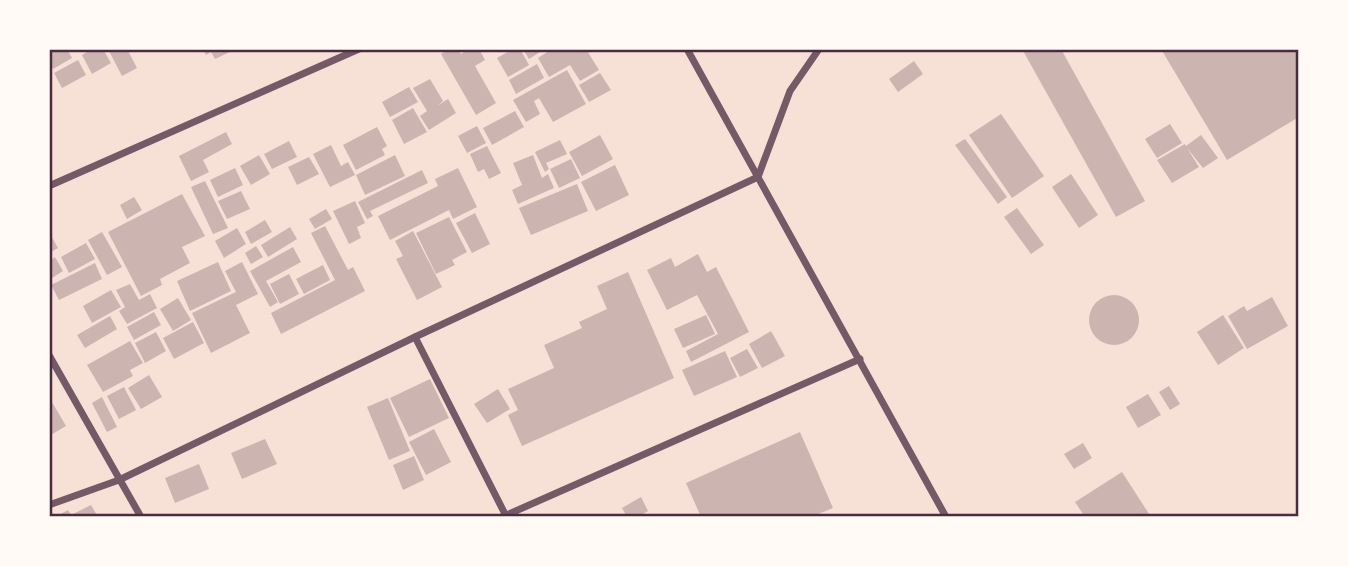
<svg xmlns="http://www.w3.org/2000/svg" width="1348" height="566" viewBox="0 0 1348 566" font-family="'Roboto Serif',serif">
	<rect width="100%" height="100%" fill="#f7e1d7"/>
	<g fill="#ccb4b1">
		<path d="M49 49H67L72 58 53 69 49 63Z"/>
		<path d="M92 49H103L111 63 92 74 82 55Z"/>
		<path d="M108 49H127L137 68 122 76Z"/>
		<path d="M203 49H236L215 59 211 52 206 55Z"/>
		<path d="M450 49H458L461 54 469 49H479L485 60 475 66 496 103 476 115 441 54Z"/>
		<path d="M513 49H520L529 65 508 77 497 58Z"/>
		<path d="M523 49H545L529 59Z"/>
		<path d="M552 49H586L599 70 580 81 570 65 549 77 538 58Z"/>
		<path d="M1022 49H1061L1145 201 1116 217Z"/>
		<path d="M1161 49H1298L1299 117 1227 160Z"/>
		<path d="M78 60 86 75 62 88 54 73Z"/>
		<path d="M914 61 923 74 898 92 889 79Z"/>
		<path d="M537 64 544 78 516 94 509 80Z"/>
		<path d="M567 70 586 104 553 122 539 98 534 101 540 114 526 122 513 100Z"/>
		<path d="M600 73 611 90 589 102 579 85Z"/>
		<path d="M430 79 443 101 437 106 448 99 456 113 429 130 420 116 427 111 413 88Z"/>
		<path d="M409 87 418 102 390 117 382 102Z"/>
		<path d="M413 108 427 132 404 144 392 120Z"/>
		<path d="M515 111 524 127 492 145 483 128Z"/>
		<path d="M1001 114 1044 176 1012 198 969 135Z"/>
		<path d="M1170 124 1182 143 1157 158 1145 139Z"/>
		<path d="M477 126 486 143 467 153 458 136Z"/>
		<path d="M377 127 387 146 382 149 385 155 356 170 343 145Z"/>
		<path d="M226 132 232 144 203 160 209 172 191 181 179 156Z"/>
		<path d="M600 135 613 159 582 176 569 152Z"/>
		<path d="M1201 135 1218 158 1203 168 1187 148 1199 167 1172 183 1157 160 1185 144 1186 146Z"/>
		<path d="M965 139 1007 197 998 204 955 145Z"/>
		<path d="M560 140 567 154 546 163 549 169 545 172 535 152Z"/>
		<path d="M289 141 297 157 272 169 264 154Z"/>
		<path d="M331 145 341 166 348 162 355 175 330 187 313 154Z"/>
		<path d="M487 146 501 173 489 179 484 169 478 172 470 154Z"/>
		<path d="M259 155 270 174 251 185 240 166Z"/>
		<path d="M395 155 405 176 365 195 356 175Z"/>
		<path d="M533 155 542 178 548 174 554 188 518 204 512 190 522 185 513 163Z"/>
		<path d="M309 157 319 174 297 185 288 167Z"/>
		<path d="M571 159 580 178 559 188 550 169Z"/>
		<path d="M615 165 629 195 596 211 581 182Z"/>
		<path d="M235 168 243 185 218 197 210 180Z"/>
		<path d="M458 168 477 207 453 219 449 210 390 240 378 216 438 186 435 179Z"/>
		<path d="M422 170 428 183 370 211 373 216 367 219 358 202Z"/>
		<path d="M1071 174 1098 215 1079 228 1052 187Z"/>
		<path d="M205 181 228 228 213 234 191 187Z"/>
		<path d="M577 184 588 211 531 235 519 208Z"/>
		<path d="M241 191 250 209 227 219 218 201Z"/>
		<path d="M182 194 205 236 182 247 190 263 160 279 162 285 141 296 108 232Z"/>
		<path d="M134 197 142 210 127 219 120 205Z"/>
		<path d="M355 201 365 223 357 227 361 238 349 244 333 211Z"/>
		<path d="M1017 208 1044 245 1031 254 1004 217Z"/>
		<path d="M326 209 332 219 315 229 309 219Z"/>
		<path d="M475 213 490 244 472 253 456 223Z"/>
		<path d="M449 217 467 252 452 260 455 265 436 274 416 233Z"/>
		<path d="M265 220 272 232 251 244 245 232Z"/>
		<path d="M325 226 348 270 353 267 365 291 281 334 271 313 335 280 311 233Z"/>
		<path d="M290 227 297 239 268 257 261 245Z"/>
		<path d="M237 228 246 244 224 258 215 241Z"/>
		<path d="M413 231 442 287 417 300 396 259 403 256 395 241Z"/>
		<path d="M49 232 58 248 49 253Z"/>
		<path d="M102 232 122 267 107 275 88 240Z"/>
		<path d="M86 243 95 259 69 273 61 257Z"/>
		<path d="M256 246 263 257 251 264 245 253Z"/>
		<path d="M293 247 301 262 266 281 278 302 270 307 250 271Z"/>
		<path d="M698 254 707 272 716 267 749 332 691 362 686 351 718 334 697 295 667 310 647 270 671 258 675 267Z"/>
		<path d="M55 257 63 271 49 280V261Z"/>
		<path d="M218 262 231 291 190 311 177 281Z"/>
		<path d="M242 262 258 294 236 305 250 333 211 353 192 313 236 292 225 271Z"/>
		<path d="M95 263 102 279 59 300 51 285Z"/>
		<path d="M323 265 330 280 304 294 296 279Z"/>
		<path d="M628 272 674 378 522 446 508 415 518 410 508 389 554 368 544 345 582 328 579 322 607 309 597 286Z"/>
		<path d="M289 274 299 294 280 304 270 284Z"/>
		<path d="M130 284 139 300 150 294 157 308 127 324 119 311 125 307 116 290Z"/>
		<path d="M111 290 121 307 92 323 83 306Z"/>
		<circle cx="1114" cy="320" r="25"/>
		<path d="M1272 297 1288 326 1247 349 1228 316 1244 306 1247 311Z"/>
		<path d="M178 298 191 320 173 331 160 309Z"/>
		<path d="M154 312 161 325 134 340 127 327Z"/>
		<path d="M706 315 715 334 683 348 674 329Z"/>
		<path d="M1223 315 1244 348 1218 365 1197 332Z"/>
		<path d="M110 316 117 329 85 348 77 335Z"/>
		<path d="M193 322 204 343 174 359 163 338Z"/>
		<path d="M771 331 785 356 762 368 749 344Z"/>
		<path d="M156 332 166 351 145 363 135 343Z"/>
		<path d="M130 341 143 363 130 370 133 376 103 392 87 365Z"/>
		<path d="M747 349 758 368 740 377 730 358Z"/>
		<path d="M725 351 737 377 694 396 682 370Z"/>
		<path d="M149 375 162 397 141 409 128 388Z"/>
		<path d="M430 379 449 418 409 437 390 398Z"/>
		<path d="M1169 386 1180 404 1170 410 1159 392Z"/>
		<path d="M124 387 136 410 119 419 107 396Z"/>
		<path d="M498 389 510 409 487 423 474 404Z"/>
		<path d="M1148 394 1161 415 1138 428 1126 407Z"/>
		<path d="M49 397 66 426 49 436Z"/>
		<path d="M102 397 117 427 107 432 92 403Z"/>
		<path d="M388 398 410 451 389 460 367 407Z"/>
		<path d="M434 429 451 462 426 475 409 442Z"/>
		<path d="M800 432 833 508 811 517H701L686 483Z"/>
		<path d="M265 439 277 464 242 479 231 453Z"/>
		<path d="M1083 443 1092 458 1074 469 1064 454Z"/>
		<path d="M414 456 424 480 403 490 393 465Z"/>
		<path d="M199 464 209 489 175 503 165 478Z"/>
		<path d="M1122 472 1151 517H1085L1075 502Z"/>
		<path d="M641 497 648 511 638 517H627L622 508Z"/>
		<path d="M91 505 98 517H55L68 510 71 515Z"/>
	</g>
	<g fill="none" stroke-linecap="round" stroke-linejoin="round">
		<g stroke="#755966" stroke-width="7">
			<path d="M687 49 946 517"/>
			<path d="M49 186 359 49"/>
			<path d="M415 337 506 516"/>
			<path d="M49 355 141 517"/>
			<path d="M49 505 119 480 415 337 758 177 790 91 819 49"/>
			<path d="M502 517 860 359"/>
		</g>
	</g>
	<rect width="1348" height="566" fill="none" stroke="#fffaf5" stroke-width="102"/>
	<rect x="51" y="51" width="1246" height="464" fill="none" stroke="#4a2c40" stroke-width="2.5"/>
</svg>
